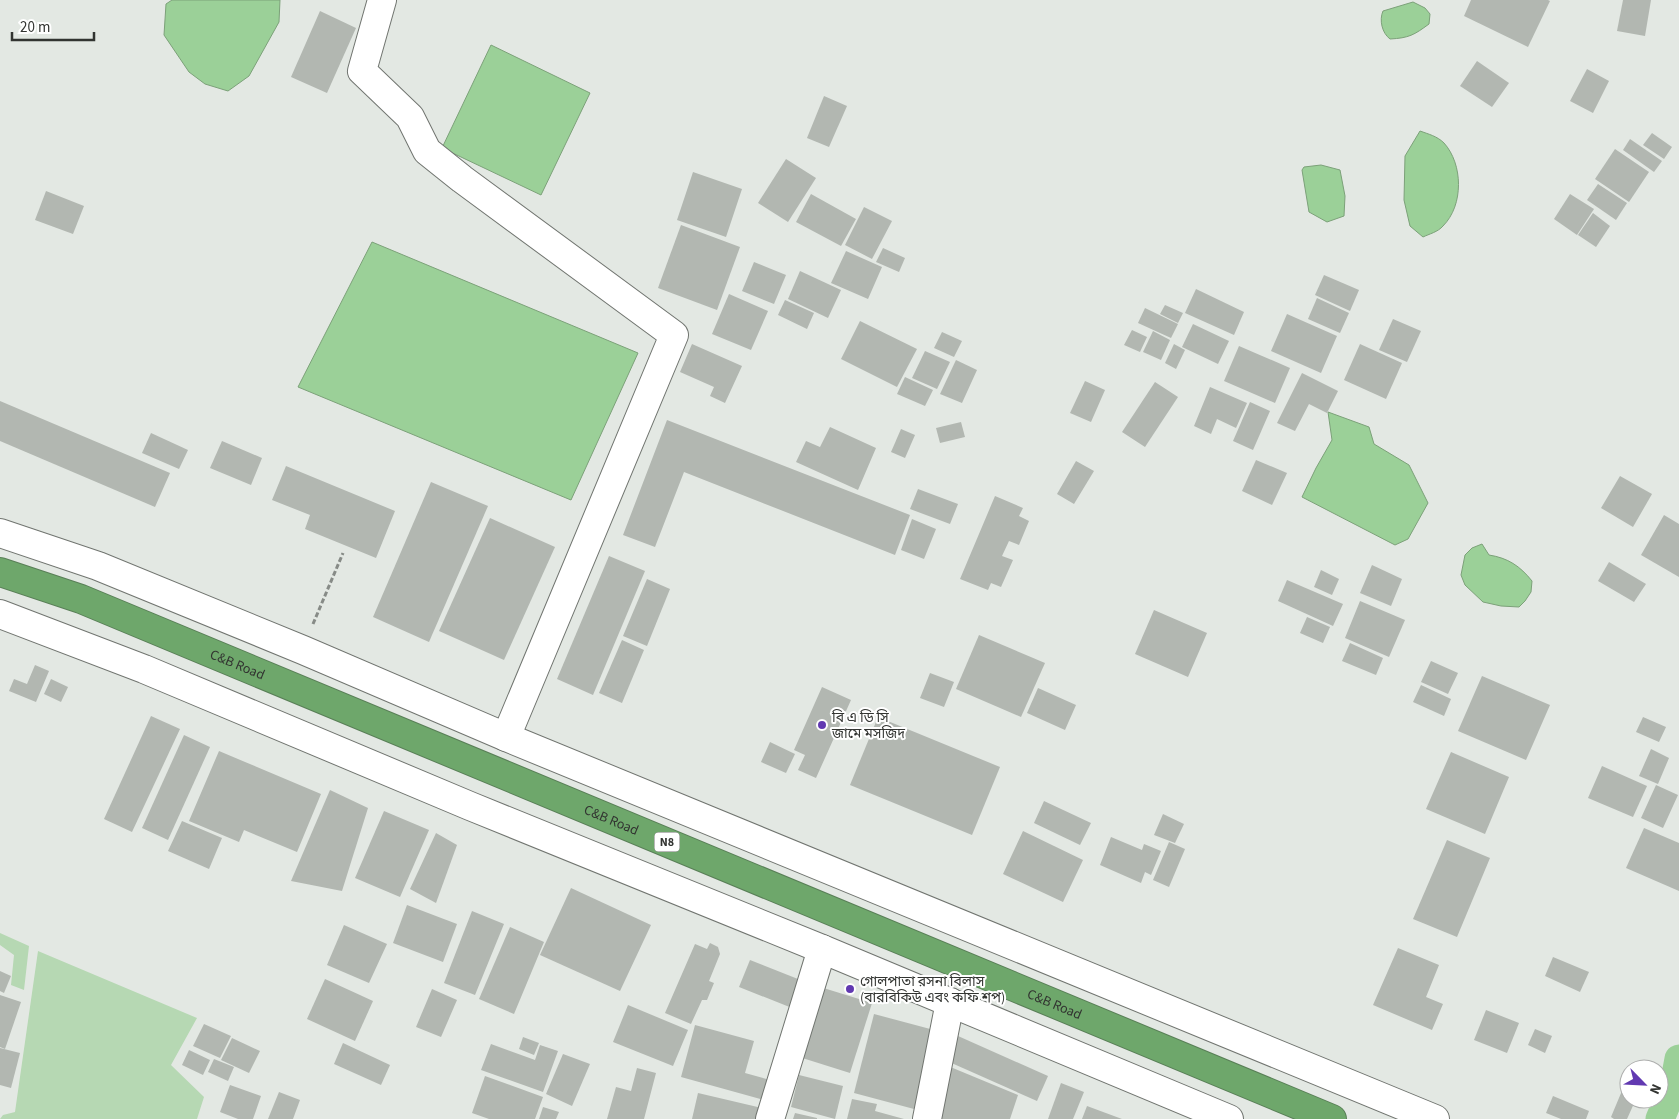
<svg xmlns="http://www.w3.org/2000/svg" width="1679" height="1119" viewBox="0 0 1679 1119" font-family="'Source Sans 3','Noto Sans Bengali',sans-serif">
	<rect width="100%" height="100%" fill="#e3e8e3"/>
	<g fill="#b6d8b3">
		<path d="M0 933 29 946 24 990 11 985 14 955 0 945Z"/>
		<path d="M38 951 197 1018 171 1065 204 1097 197 1119H0L3 1115 15 1112Z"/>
	</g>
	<g fill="#9bd098" stroke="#7ca179">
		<path d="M172 0H280L279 22 249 76 228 91 205 84 189 72 164 35 166 4Z"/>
		<path d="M1413 2 1425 8 1430 14 1429 24C1414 35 1409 38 1390 39 1382 33 1379 20 1383 11Z"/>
		<path d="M491 45 590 93 541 195 442 148Z"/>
		<path d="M1420 131C1428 134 1437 136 1444 143 1463 164 1464 205 1443 226 1438 232 1429 234 1423 237L1410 226 1404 200 1405 156Z"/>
		<path d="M1321 165 1340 170 1345 196 1344 216 1327 222 1309 212 1302 170 1304 167Z"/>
		<path d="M372 242 638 353 571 500 298 387Z"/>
		<path d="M1328 412 1369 427 1374 444 1409 465 1428 503 1408 539 1395 545 1302 497 1316 468 1332 440Z"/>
		<path d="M1482 544 1489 555C1508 558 1520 566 1532 581L1531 592 1525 601 1519 607 1501 606 1483 602 1465 585 1461 575 1465 555 1472 548Z"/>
	</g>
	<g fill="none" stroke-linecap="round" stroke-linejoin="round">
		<path stroke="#9bd098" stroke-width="29" d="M1660 1119 1674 1086 1679 1059"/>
	</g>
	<g fill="#b2b7b1">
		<path d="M1471 0H1548L1550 1 1528 47 1464 16Z"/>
		<path d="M1623 0H1651L1645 36 1617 31Z"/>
		<path d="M320 11 356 28 327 93 291 77Z"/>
		<path d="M1477 61 1509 83 1492 107 1460 86Z"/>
		<path d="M1587 69 1609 81 1593 113 1570 101Z"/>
		<path d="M824 96 847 106 829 147 807 138Z"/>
		<path d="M1652 133 1672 147 1664 159 1643 145Z"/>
		<path d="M1630 139 1662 161 1654 172 1623 150Z"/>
		<path d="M1615 149 1649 172 1629 202 1595 179Z"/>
		<path d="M786 159 816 178 788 222 758 203Z"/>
		<path d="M693 172 742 189 726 237 677 220Z"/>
		<path d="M1598 184 1627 203 1616 220 1587 200Z"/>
		<path d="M46 191 84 206 73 234 35 220Z"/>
		<path d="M811 194 856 219 841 246 796 222Z"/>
		<path d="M1570 194 1594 209 1577 235 1554 219Z"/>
		<path d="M864 207 892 221 872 259 845 245Z"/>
		<path d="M1593 213 1610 226 1596 247 1578 235Z"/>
		<path d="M681 225 740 247 717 310 658 288Z"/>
		<path d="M883 248 905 258 899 272 876 262Z"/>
		<path d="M846 251 882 267 868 299 831 283Z"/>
		<path d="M754 262 786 275 774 304 742 291Z"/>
		<path d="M800 271 841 290 828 318 788 299Z"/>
		<path d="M1324 275 1359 290 1350 311 1315 295Z"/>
		<path d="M1196 289 1244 312 1234 335 1185 313Z"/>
		<path d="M729 294 768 311 751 350 712 334Z"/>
		<path d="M1317 298 1349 313 1340 333 1308 319Z"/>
		<path d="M785 300 814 313 807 329 778 315Z"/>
		<path d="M1165 305 1183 313 1178 323 1160 314Z"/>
		<path d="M1145 308 1178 324 1171 338 1138 323Z"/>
		<path d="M1287 314 1337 336 1321 373 1271 351Z"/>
		<path d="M1393 319 1421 331 1407 362 1379 350Z"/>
		<path d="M860 321 917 349 897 387 841 359Z"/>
		<path d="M1193 324 1229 341 1218 364 1182 347Z"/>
		<path d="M1132 330 1147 337 1140 352 1124 345Z"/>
		<path d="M1153 331 1170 340 1161 360 1143 352Z"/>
		<path d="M942 332 962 341 954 357 934 348Z"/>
		<path d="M692 344 742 366 725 403 710 396 714 387 680 372Z"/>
		<path d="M1174 344 1185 350 1176 369 1165 363Z"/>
		<path d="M1360 344 1402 363 1386 399 1344 380Z"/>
		<path d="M1239 346 1290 368 1275 403 1224 381Z"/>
		<path d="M925 351 950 362 937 389 912 378Z"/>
		<path d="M956 360 977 370 962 403 940 394Z"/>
		<path d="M1302 373 1338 391 1327 413 1309 404 1295 431 1277 423Z"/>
		<path d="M905 377 933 390 925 406 897 394Z"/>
		<path d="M1085 381 1105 390 1091 422 1070 413Z"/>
		<path d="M1155 382 1178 397 1145 447 1122 432Z"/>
		<path d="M1210 387 1247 403 1236 428 1217 419 1211 434 1194 426Z"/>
		<path d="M0 401 170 473 155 507 0 441Z"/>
		<path d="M1250 402 1270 411 1253 450 1233 441Z"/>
		<path d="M667 420 910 515 895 555 684 472 655 547 623 535Z"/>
		<path d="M961 422 965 437 940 443 936 428Z"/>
		<path d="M830 427 876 448 858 490 796 462 806 441 820 447Z"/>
		<path d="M901 429 915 435 905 458 891 452Z"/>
		<path d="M151 433 188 450 179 469 142 453Z"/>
		<path d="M222 441 262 458 251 485 210 468Z"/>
		<path d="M1256 460 1287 473 1272 505 1242 491Z"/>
		<path d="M1076 461 1094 471 1074 504 1057 494Z"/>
		<path d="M286 466 395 511 376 558 305 529 310 515 272 500Z"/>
		<path d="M1620 476 1652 494 1633 527 1601 508Z"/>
		<path d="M431 482 488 506 429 642 373 617Z"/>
		<path d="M918 489 958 504 950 524 910 509Z"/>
		<path d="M995 496 1023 508 1019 516 1029 521 1019 545 1009 541 1002 556 1013 560 1001 587 991 583 988 590 960 579Z"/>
		<path d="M1664 515 1679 524V577L1641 555Z"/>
		<path d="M490 518 555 547 504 660 439 631Z"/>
		<path d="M912 519 936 529 924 559 901 550Z"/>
		<path d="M609 556 645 571 593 695 557 679Z"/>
		<path d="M1609 562 1646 584 1634 602 1598 581Z"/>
		<path d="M1372 565 1402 579 1391 606 1360 593Z"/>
		<path d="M1321 570 1339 579 1332 595 1314 587Z"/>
		<path d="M647 579 670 589 647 646 623 636Z"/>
		<path d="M1287 580 1343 604 1333 626 1278 601Z"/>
		<path d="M1360 601 1405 620 1389 657 1345 638Z"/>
		<path d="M1154 610 1207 633 1188 677 1135 654Z"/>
		<path d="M1307 617 1330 627 1323 643 1300 633Z"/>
		<path d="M979 635 1045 663 1021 717 956 689Z"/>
		<path d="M622 640 644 650 622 703 599 693Z"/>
		<path d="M1350 643 1383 658 1376 675 1342 661Z"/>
		<path d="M1431 661 1458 673 1448 694 1421 682Z"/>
		<path d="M35 665 49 671 36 702 9 691 14 679 27 684Z"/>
		<path d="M930 673 954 682 944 707 920 698Z"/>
		<path d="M1482 676 1550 705 1526 760 1458 731Z"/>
		<path d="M51 679 68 687 61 702 44 694Z"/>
		<path d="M1421 685 1451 699 1444 716 1413 702Z"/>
		<path d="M822 687 851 700 816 778 798 770 805 755 794 750Z"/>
		<path d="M1038 688 1076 705 1065 730 1027 713Z"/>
		<path d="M151 716 180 729 132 832 104 819Z"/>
		<path d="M878 717 1000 767 972 835 850 785Z"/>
		<path d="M1643 717 1666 727 1659 742 1636 732Z"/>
		<path d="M184 735 210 747 168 840 142 828Z"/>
		<path d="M770 742 795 754 786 773 761 762Z"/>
		<path d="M1651 749 1669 758 1658 784 1639 776Z"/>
		<path d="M219 751 321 794 297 852 244 830 239 842 189 821Z"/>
		<path d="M1451 752 1509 777 1485 834 1426 809Z"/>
		<path d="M1602 766 1647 786 1633 817 1588 798Z"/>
		<path d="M1656 785 1678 795 1663 828 1641 818Z"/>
		<path d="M330 790 368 808 342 891 291 881Z"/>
		<path d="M1044 801 1091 823 1080 845 1034 823Z"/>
		<path d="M384 811 429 830 400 897 355 878Z"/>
		<path d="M1163 814 1184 824 1175 843 1154 835Z"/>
		<path d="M182 821 222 838 209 869 168 851Z"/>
		<path d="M1644 828 1679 843V891L1626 868Z"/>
		<path d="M1023 831 1083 860 1063 902 1003 874Z"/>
		<path d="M436 833 457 845 436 903 410 889Z"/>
		<path d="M1111 837 1142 850 1144 844 1161 851 1151 875 1145 872 1141 883 1100 865Z"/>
		<path d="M1447 840 1490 858 1457 937 1413 919Z"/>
		<path d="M1169 842 1185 849 1169 887 1153 880Z"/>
		<path d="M571 888 651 925 620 991 540 955Z"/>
		<path d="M407 905 457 924 443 962 393 943Z"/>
		<path d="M472 911 504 924 475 995 444 983Z"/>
		<path d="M344 925 387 944 369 983 327 965Z"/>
		<path d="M510 927 544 942 514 1014 479 999Z"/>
		<path d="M710 943 718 947 720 954 709 981 714 983 707 1000H702L691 1024 665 1013 695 944 707 949Z"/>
		<path d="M1398 948 1439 965 1426 997 1443 1004 1432 1030 1373 1005Z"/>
		<path d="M1553 957 1589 972 1580 992 1545 976Z"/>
		<path d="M750 960 803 981 792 1008 739 987Z"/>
		<path d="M0 971 11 976 4 993 0 991Z"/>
		<path d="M325 979 373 1001 355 1041 307 1019Z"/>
		<path d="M817 986 872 1003 850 1073 796 1056Z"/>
		<path d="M432 989 457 1000 441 1037 416 1027Z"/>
		<path d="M0 995 21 1002 5 1049 0 1047Z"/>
		<path d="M628 1005 688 1030 673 1066 613 1042Z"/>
		<path d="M1486 1010 1519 1023 1507 1053 1474 1040Z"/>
		<path d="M874 1014 934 1030 914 1109 854 1093Z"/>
		<path d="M204 1024 231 1036 220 1058 193 1046Z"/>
		<path d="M695 1025 754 1041 745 1073 770 1080 764 1100 681 1077Z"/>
		<path d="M1535 1029 1552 1036 1545 1053 1528 1045Z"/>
		<path d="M958 1036 1048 1076 1037 1101 947 1061Z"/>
		<path d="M523 1037 539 1043 534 1055 519 1049Z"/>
		<path d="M232 1038 260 1051 249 1073 221 1060Z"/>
		<path d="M343 1043 390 1065 381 1085 334 1064Z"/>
		<path d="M491 1044 535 1060 540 1045 558 1051 543 1092 481 1070Z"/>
		<path d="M0 1048 20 1053 11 1088 0 1085Z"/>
		<path d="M189 1050 210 1060 203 1075 182 1065Z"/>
		<path d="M563 1054 590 1064 572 1106 546 1094Z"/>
		<path d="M214 1059 234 1067 228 1081 208 1072Z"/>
		<path d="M948 1066 1018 1095 1010 1119H937Z"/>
		<path d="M637 1068 656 1073 644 1119H607L616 1087 631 1091Z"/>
		<path d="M1629 1074V1099H1636L1627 1119H1614L1611 1117Z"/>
		<path d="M799 1075 843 1086 835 1119 791 1107Z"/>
		<path d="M485 1076 543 1097 535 1119H489L472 1113Z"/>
		<path d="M1061 1083 1084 1092 1073 1119H1048Z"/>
		<path d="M230 1085 261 1096 253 1119H238L220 1112Z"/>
		<path d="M279 1092 300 1100 293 1119H268Z"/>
		<path d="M698 1093 766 1109 764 1119H692Z"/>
		<path d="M1553 1096 1589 1111 1586 1119H1561L1546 1113Z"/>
		<path d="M852 1099 877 1104 875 1111 904 1119H847Z"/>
		<path d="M1087 1106 1122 1119H1082Z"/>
		<path d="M543 1107 559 1112 556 1119H539Z"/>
		<path d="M795 1113 817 1118V1119H793Z"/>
	</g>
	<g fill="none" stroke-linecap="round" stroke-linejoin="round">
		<defs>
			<g id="street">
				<path d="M382 0 362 71 410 117 427 151 462 179 674 335 506 737"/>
				<path d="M0 533 98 566 303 650 506 737 1435 1119"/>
				<path d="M0 614 144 669 470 806 822 949 1229 1119"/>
				<path d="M770 1119 822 949"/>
				<path d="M927 1119 950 1002"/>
			</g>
			<g id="highway">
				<path id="s1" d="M0 572 81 599 1332 1119"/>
			</g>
		</defs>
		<use href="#street" stroke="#717570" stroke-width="30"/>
		<use href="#highway" stroke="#597f57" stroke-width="30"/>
		<path stroke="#878b87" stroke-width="3" stroke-dasharray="5 2.5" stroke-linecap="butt" d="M313 624 343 553"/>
		<use href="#street" stroke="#fff" stroke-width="28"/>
		<use href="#highway" stroke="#6ea76b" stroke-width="28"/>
	</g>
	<g fill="#6139b1" stroke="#fff" stroke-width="2">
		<circle cx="822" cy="725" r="5"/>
		<circle cx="850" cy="989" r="5"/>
	</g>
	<g text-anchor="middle" stroke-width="4" stroke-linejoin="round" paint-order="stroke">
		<rect fill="#fff" stroke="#70716f" stroke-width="1" x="654.5" y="832.5" width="25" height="19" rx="4"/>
		<g font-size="12" font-weight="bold" fill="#323431">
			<text x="667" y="846">N8</text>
		</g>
		<g font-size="14" fill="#323431" stroke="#fff">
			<text dy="5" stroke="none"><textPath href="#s1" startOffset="255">C&amp;B Road</textPath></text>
			<text dy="5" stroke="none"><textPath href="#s1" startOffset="660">C&amp;B Road</textPath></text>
			<text dy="5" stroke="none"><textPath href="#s1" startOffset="1140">C&amp;B Road</textPath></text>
		</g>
		<g font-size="14" fill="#323431" stroke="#fff" text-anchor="start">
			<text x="832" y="722">বি এ ডি সি<tspan x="832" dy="16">জামে মসজিদ</tspan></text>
			<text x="860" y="986">গোলপাতা রসনা বিলাস<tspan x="860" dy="16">(বারবিকিউ এবং কফি শপ)</tspan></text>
		</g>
	</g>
	<g transform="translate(1644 1084) rotate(114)"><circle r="24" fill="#ffffff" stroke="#adaead"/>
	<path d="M0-4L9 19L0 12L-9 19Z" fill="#6139b1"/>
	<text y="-8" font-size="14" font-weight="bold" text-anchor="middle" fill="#323431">N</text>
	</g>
	<path d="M12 32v8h82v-8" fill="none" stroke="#323431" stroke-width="2.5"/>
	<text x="20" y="32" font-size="15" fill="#323431" stroke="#ffffff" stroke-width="4" paint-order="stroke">20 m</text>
</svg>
